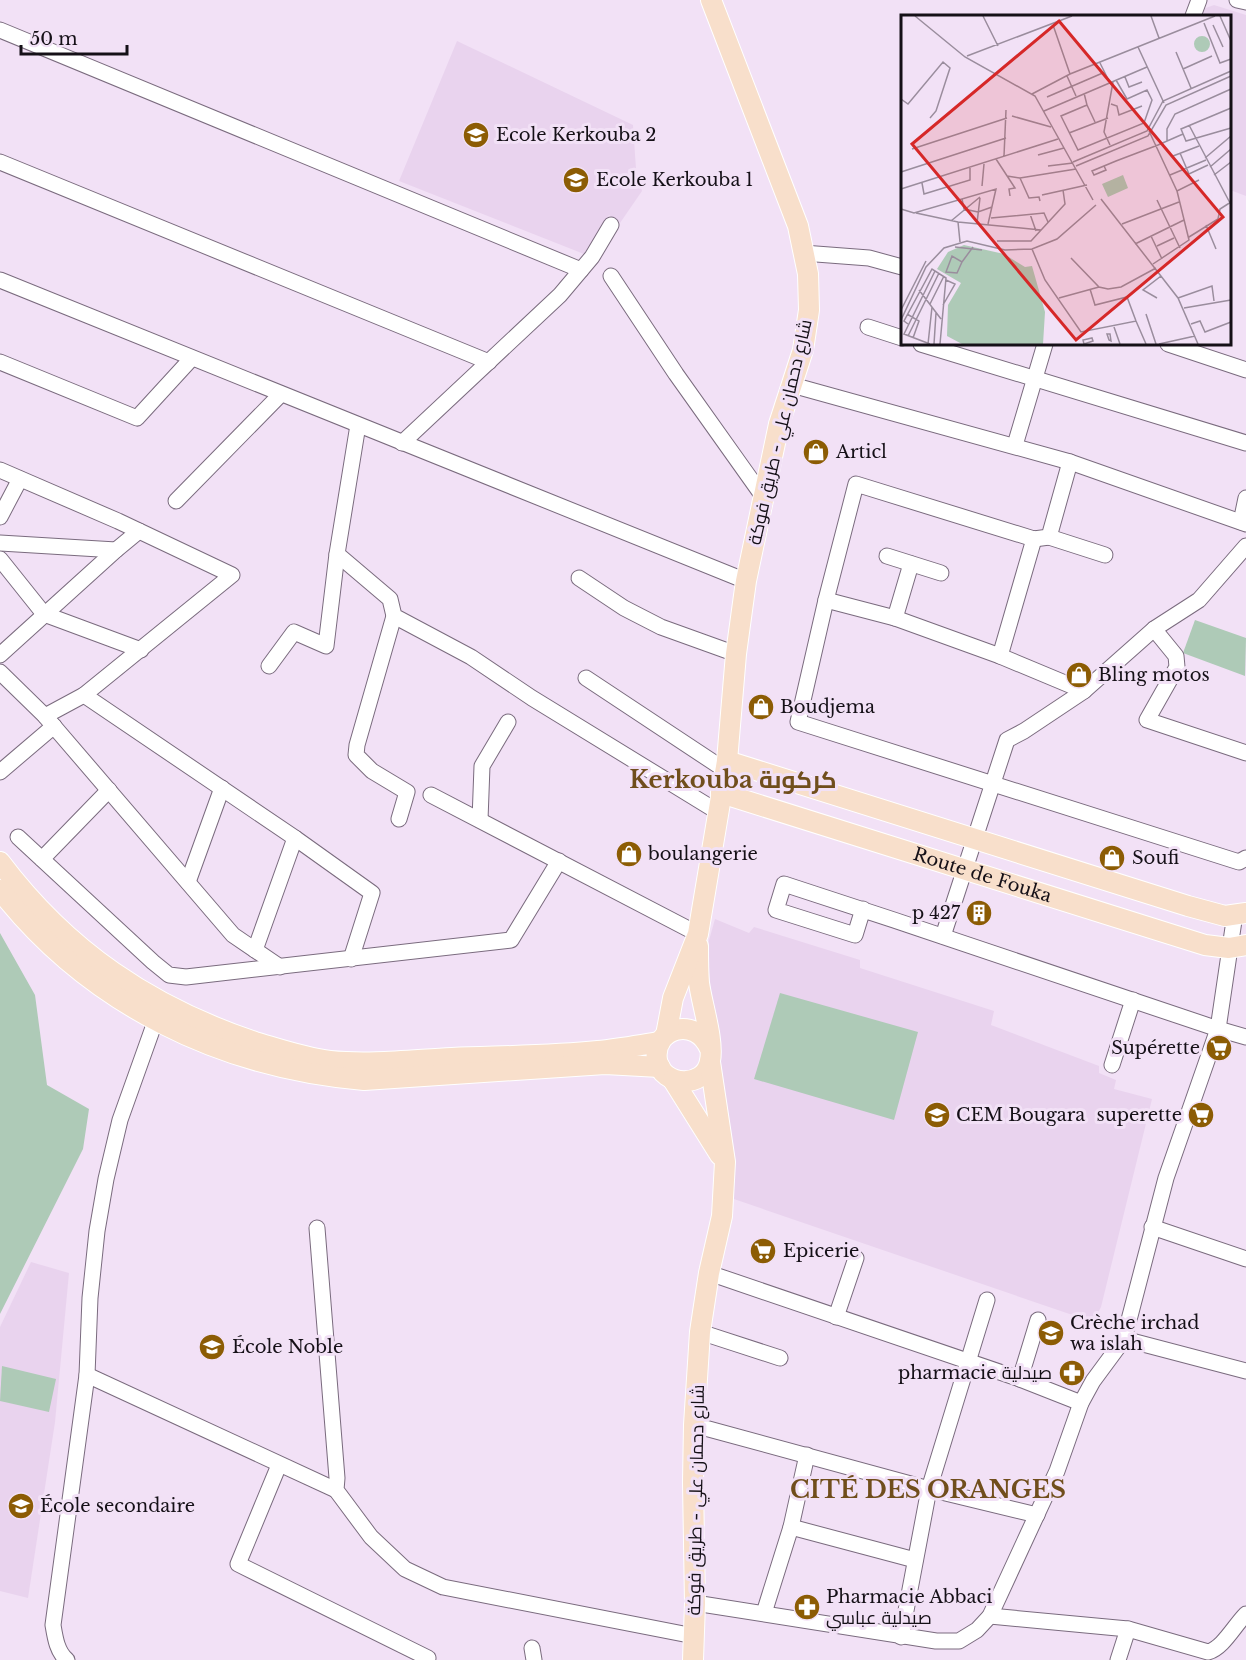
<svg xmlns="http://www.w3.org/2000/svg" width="1246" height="1660" viewBox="0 0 1246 1660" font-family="'Libre Baskerville',Cairo,serif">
	<rect width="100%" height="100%" fill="#f2e1f6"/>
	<g fill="#e9d3ee">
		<path d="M1214 5 1246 15V196L1230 190V16H1200L1203 9Z"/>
		<path d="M457 41 633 125 636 169 642 191 620 223 609 215 584 254 399 181Z"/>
		<path d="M715 919 749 933 754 927 860 960V968L994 1011 991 1025 1099 1066V1073L1116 1080 1114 1089 1152 1099 1101 1307 1093 1322 728 1197 721 1086 708 963V944Z"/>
		<path d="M31 1262 69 1273 55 1422 28 1598 0 1591V1327Z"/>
	</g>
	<g fill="#aecab7">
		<path d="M1195 620 1246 638 1245 676 1183 653Z"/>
		<path d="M0 933 35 995 47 1085 89 1109 83 1149 0 1314Z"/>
		<path d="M780 993 918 1032 894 1120 754 1079Z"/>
		<path d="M2 1366 56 1379 49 1412 0 1401Z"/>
	</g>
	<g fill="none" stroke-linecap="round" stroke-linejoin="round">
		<defs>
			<g id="minor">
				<path d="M1237 0 1246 2"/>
				<path d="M1193 16 1199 0"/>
				<path d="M0 30 581 270"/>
				<path d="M0 162 489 362"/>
				<path d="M803 253 869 258 902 267"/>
				<path d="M611 276 676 374 762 495"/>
				<path d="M0 280 746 581"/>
				<path d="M868 327 902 338"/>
				<path d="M921 344 1246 443"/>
				<path d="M1168 344 1246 370"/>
				<path d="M0 362 137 418 192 358"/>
				<path d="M792 385 1070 462 1246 524"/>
				<path d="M402 443 560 295 592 257 611 225"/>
				<path d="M1015 445 1045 344"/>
				<path d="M1070 462 1049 537 1034 539 856 484 826 600 798 722 1239 862 1246 858"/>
				<path d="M0 470 118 521 232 575 84 695 45 716"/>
				<path d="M176 501 281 394"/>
				<path d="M0 517 20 479"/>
				<path d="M1241 522 1246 498"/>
				<path d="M1049 537 1105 555"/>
				<path d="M0 543 116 550"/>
				<path d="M337 554 390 599 394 616 471 657 532 698 718 812"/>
				<path d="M887 556 941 573"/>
				<path d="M0 559 44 614 141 650"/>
				<path d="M579 578 624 608 661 627 736 654"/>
				<path d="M826 600 895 618 1000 656 1084 691"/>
				<path d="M394 616 357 745 356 755 372 771 407 792 399 819"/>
				<path d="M895 618 911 564"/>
				<path d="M1154 629 1176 656 1177 667 1147 720 1246 753"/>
				<path d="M0 655 116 550 139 531"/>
				<path d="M1000 656 1034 539"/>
				<path d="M269 666 294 632 326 646 337 554 358 425"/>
				<path d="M0 672 45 716 233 935 280 967"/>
				<path d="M586 678 725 770"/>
				<path d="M84 695 295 838 372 893 351 959"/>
				<path d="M0 772 54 726"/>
				<path d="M431 795 698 934"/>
				<path d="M480 820 482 766 508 722"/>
				<path d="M18 837 153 962 169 975 186 977 511 940 559 861"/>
				<path d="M42 859 109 790"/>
				<path d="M188 882 222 788"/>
				<path d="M863 909 855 935 776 910 784 884C929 931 1073 980 1218 1029L1246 1037"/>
				<path d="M1235 914 1218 1029 1166 1178 1124 1339 1246 1371"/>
				<path d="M943 936 1007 740 1024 731 1084 691 1154 629 1199 600 1246 546"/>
				<path d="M255 950 295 838"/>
				<path d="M1112 1065 1133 1000"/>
				<path d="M1152 1227 1246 1259"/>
				<path d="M317 1228 337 1478 336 1490 371 1537 405 1569 443 1587 694 1636"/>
				<path d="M709 1273 1020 1379 1081 1403"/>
				<path d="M836 1317 856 1258"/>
				<path d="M700 1332 780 1358"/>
				<path d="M87 1375 336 1490"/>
				<path d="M1020 1379 1038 1320"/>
				<path d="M694 1425 929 1489 1037 1515"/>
				<path d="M279 1465 238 1564 428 1658 427 1660"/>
				<path d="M791 1527 915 1560"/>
				<path d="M695 1603 936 1641H959L977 1630 990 1616 1057 1471 1081 1403 1093 1381 1124 1339"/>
				<path d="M764 1613 791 1527 807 1455"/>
				<path d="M990 1616 1128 1629 1208 1652C1223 1648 1234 1626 1246 1614"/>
				<path d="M901 1637 929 1489 987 1300"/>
				<path d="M532 1648 534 1660"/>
				<path d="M67 1660C57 1652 55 1637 53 1625L87 1375 90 1298 97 1231 106 1179 120 1120 155 1022"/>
				<path d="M1118 1660 1128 1629"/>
			</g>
			<g id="major">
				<path d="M727 761 1188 906 1225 916 1246 913"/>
				<path id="s1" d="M721 793 1205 945 1229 948 1246 945"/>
				<path d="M0 862C67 951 150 1007 255 1042 279 1049 305 1058 330 1061 370 1065 412 1060 452 1058 501 1056 550 1056 598 1051 619 1049 640 1045 660 1042"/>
				<path d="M0 890C89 1004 221 1068 364 1080L605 1064 660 1067"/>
				<path d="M698 946C698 958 698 971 699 983 702 1005 714 1040 710 1061 705 1089 662 1087 657 1060 652 1028 696 1015 710 1049"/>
				<path d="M666 1035 673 998 698 934 727 761 736 654 746 581 779 424 803 350 809 310 808 274 798 226 711 0"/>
				<path d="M673 1080 720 1155"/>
				<path d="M693 1660 695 1603 693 1482 694 1425 700 1332 709 1273 722 1216 725 1162 710 1062"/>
			</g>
		</defs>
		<use href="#minor" stroke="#7a6b7e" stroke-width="17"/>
		<use href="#major" stroke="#fff" stroke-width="22"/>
		<use href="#minor" stroke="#fff" stroke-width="15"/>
		<use href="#major" stroke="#f8dfcb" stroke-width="20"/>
	</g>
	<defs>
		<symbol id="school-disc" viewBox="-11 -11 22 22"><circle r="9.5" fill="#8c5c04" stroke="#f2e1f6"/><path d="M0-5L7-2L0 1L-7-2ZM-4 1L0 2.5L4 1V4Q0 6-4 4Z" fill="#fff"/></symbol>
		<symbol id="shop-disc" viewBox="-11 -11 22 22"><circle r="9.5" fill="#8c5c04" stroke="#f2e1f6"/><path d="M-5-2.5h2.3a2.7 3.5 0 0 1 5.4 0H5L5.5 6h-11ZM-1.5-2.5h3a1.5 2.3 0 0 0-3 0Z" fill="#fff"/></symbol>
		<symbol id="building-disc" viewBox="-11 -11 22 22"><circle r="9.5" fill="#8c5c04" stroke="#f2e1f6"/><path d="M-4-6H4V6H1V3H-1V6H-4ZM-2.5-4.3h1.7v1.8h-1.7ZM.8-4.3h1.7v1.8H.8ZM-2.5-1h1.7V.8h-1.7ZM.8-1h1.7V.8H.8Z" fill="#fff"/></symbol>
		<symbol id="supermarket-disc" viewBox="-11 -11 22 22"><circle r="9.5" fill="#8c5c04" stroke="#f2e1f6"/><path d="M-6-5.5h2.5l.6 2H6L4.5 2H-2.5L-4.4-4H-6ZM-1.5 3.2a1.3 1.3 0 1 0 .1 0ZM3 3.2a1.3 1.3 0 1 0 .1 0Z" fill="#fff"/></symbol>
		<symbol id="pharmacy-disc" viewBox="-11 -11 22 22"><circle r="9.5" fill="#8c5c04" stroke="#f2e1f6"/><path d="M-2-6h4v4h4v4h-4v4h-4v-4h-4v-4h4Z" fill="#fff"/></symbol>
	</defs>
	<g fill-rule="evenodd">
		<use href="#school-disc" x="461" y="120" width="30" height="30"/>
		<use href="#school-disc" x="561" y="165" width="30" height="30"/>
		<use href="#shop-disc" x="801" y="437" width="30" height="30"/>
		<use href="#shop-disc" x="1064" y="660" width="30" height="30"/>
		<use href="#shop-disc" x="746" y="692" width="30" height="30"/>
		<use href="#shop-disc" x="614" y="839" width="30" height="30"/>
		<use href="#shop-disc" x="1097" y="843" width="30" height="30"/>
		<use href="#building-disc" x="964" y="898" width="30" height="30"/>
		<use href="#supermarket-disc" x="1204" y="1033" width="30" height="30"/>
		<use href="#school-disc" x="922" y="1100" width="30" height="30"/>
		<use href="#supermarket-disc" x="1186" y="1100" width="30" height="30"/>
		<use href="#supermarket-disc" x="748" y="1236" width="30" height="30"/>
		<use href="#school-disc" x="1036" y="1318" width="30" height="30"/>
		<use href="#school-disc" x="197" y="1332" width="30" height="30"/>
		<use href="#pharmacy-disc" x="1057" y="1358" width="30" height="30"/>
		<use href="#school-disc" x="6" y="1491" width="30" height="30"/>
		<use href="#pharmacy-disc" x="792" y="1592" width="30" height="30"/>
	</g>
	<g text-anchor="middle" stroke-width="6" stroke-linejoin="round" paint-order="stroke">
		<g font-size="18" fill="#151017" stroke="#f2e1f6" text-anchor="start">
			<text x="496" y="141">Ecole Kerkouba 2</text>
			<text x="596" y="186">Ecole Kerkouba 1</text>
			<text x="836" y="458">Articl</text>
			<text x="1098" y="681">Bling motos</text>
			<text x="780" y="713">Boudjema</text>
			<text x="648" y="860">boulangerie</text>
			<text x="1132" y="864">Soufi</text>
			<text x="960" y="919" text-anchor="end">p 427</text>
			<text x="1200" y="1054" text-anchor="end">Supérette</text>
			<text x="956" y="1121">CEM Bougara</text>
			<text x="1182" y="1121" text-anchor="end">superette</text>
			<text x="783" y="1257">Epicerie</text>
			<text x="1070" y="1329">Crèche irchad<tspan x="1070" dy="21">wa islah</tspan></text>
			<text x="232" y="1353">École Noble</text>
			<text x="1052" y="1379" text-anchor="end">pharmacie صيدلية</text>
			<text x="40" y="1512">École secondaire</text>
			<text x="826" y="1603">Pharmacie Abbaci<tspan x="826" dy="21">صيدلية عباسي</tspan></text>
		</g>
		<g font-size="18" fill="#151017" stroke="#f2e1f6">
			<text transform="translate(780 432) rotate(-77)" y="6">شارع دحمان علي - طريق فوكة</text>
			<text dy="6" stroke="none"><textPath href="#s1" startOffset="274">Route de Fouka</textPath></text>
			<text transform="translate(696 1500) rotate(-89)" y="6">شارع دحمان علي - طريق فوكة</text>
		</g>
		<g font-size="24" font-weight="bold" fill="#704e1c" stroke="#f2e1f6">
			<text x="733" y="788">Kerkouba كركوبة</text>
			<text x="928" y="1498">CITÉ DES ORANGES</text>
		</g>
	</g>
	<g transform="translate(901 15)">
		<rect width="330" height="330" fill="#f2e1f6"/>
		<path d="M293 29a8 8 0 1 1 16 0a8 8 0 1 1-16 0ZM222 160 227 173 207 182 201 169ZM63 230 103 239 124 252 131 251 144 297 142 329H61L46 321 47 290 60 268 36 254 47 237Z" fill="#aecab7"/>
		<path fill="none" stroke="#9a8d9d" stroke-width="1.5" d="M14 1 64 42 134 81 192 185M82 1 97 31M250 1 258 23M319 1 330 26M303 8 319 48 330 44M152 10 169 59M312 10 322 32M237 32 263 88M275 37 290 73M66 41 171 1M199 48 209 68M282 54 311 41M166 61 175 81M224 62 228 72 241 67M183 78 186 90 160 101 177 135 243 108 251 85 246 75 226 84 215 65M131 79 169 59 314 1M146 82 204 57M0 84 7 89 42 47 49 53 35 96 29 103M210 89 216 91 218 100 241 91M186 90 194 107M330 93 280 114 285 126 330 113M143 96 246 52M111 101 150 112M288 110 329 188M248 116 276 176 298 165M168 118 207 103M266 126V114L274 99 330 74M209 130 203 117 212 67M11 134 106 103M279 138 288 159 307 150M137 140 163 133M103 141 105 95M272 141 298 131M304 143 330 121M95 144 114 173 108 174 109 181M172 147 246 116 262 86 330 56M147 151 172 148M175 151 247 121 265 90 330 61M203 151 205 155 193 160 191 156 215 146 257 130 282 119M309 152 330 134M0 157 105 123M269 160 305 145M313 160 330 147M106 161 119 163 175 154M119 163 128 183 138 182 139 186M21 168 23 179 69 165V153M81 171 83 149M0 174 157 124M141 180 186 170M61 184 63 194 77 197 91 192M200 184 277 283 297 329M256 185 279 233M0 194 13 198 95 174 87 209M15 198 57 207 140 215M129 199 135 216M90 203 143 198 147 207M50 206 79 182M57 207 59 227M76 208 79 183M221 209 278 187M305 210 315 234M250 221 261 244M288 222 317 204 319 194 330 187M96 226H130L164 189 162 175M234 229 283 205M256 231 273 223M54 232 81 235M131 234 144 265 180 317 235 306 245 329M170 243 198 272 207 274 220 272 255 253M61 247 56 258 45 257 51 241 61 247 72 232M252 249 288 225 276 176M189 274 194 290 226 282 235 306M18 275 40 304M158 283 198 272M256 283 242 275 260 261M277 283 311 271 313 286M29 289 43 261M42 290 54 269 45 265M283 293 330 285M0 295 25 246M6 299 18 306 12 323M245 299 255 329M0 305 25 252 43 233 66 226 104 235 131 234 156 224 195 190M7 309 3 306 31 254 45 263 39 329M290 309 299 306 304 317 330 307M213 312 219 329M206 319H209L210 326 208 325ZM7 321 38 258M191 323 192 326 183 329 182 325ZM27 329 31 292M29 329 3 319 34 256M33 329 35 298M258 329 294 321"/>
		<path fill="#d62828" fill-opacity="0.15" stroke="#d62828" stroke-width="3" d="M158 6 322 202 175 325 11 129Z"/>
		<rect width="330" height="330" fill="none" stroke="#151017" stroke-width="3"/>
	</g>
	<path d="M21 45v9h106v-9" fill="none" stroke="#151017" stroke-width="3"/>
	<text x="30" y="45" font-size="18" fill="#151017" stroke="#f2e1f6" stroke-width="4.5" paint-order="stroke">50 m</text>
</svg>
